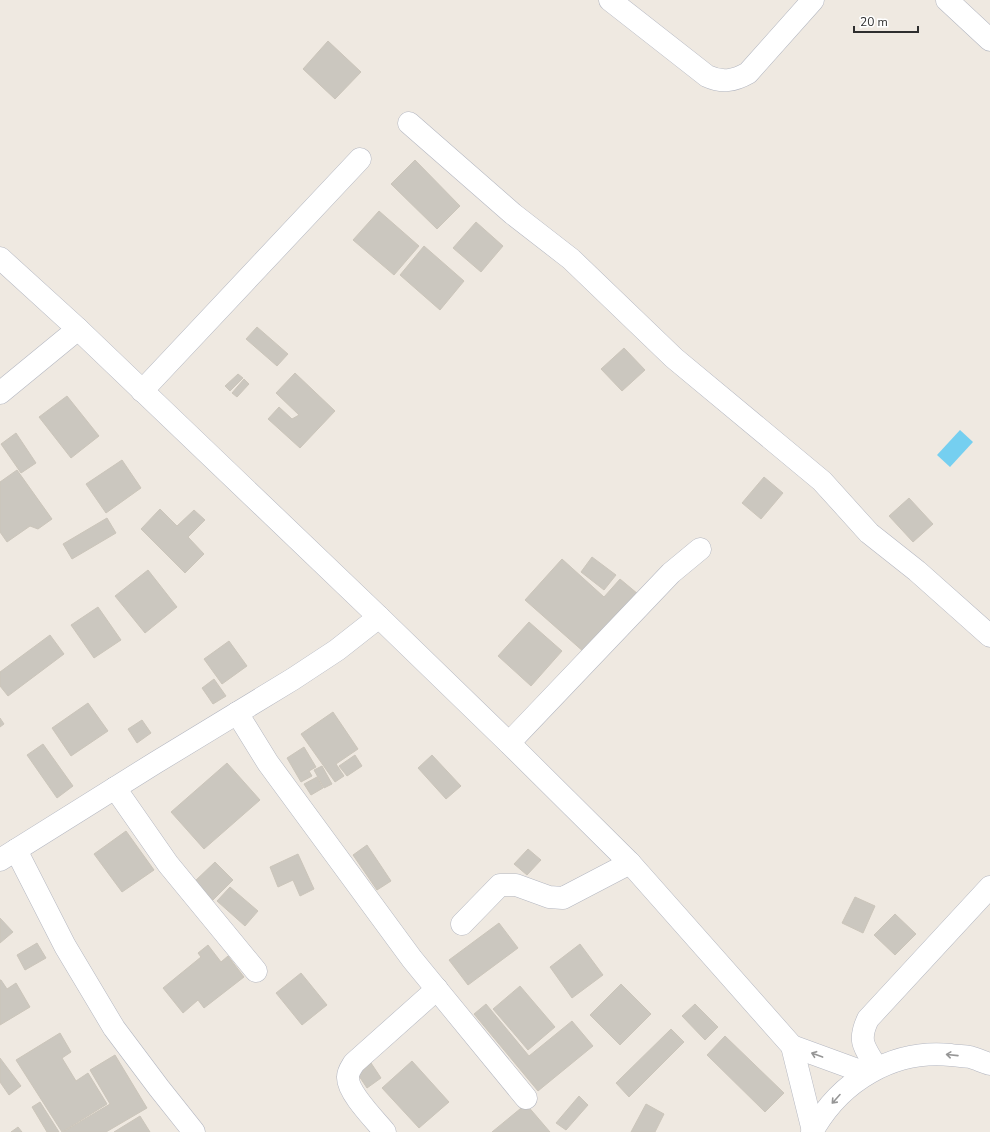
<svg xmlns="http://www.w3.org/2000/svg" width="990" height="1132" viewBox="0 0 990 1132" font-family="'Nunito Sans',sans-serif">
	<rect width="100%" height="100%" fill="#efe9e1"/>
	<path fill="#75cff0" d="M960 430 973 442 950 467 937 455Z"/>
	<g fill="#cbc7bf" stroke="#cbc5ba">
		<path d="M328 41 361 72 335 99 303 69Z"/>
		<path d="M415 160 460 206 437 229 391 184Z"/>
		<path d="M379 211 419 246 394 275 353 240Z"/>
		<path d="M476 222 503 246 481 272 453 248Z"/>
		<path d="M424 246 464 281 440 310 400 275Z"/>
		<path d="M257 327 288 354 277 366 246 339Z"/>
		<path d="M624 348 645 370 622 391 601 369Z"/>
		<path d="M295 373 335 411 300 448 268 419 279 407 292 419 299 415 276 393Z"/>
		<path d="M238 374 243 378 230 391 225 386Z"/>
		<path d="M244 379 249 384 237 397 232 393Z"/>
		<path d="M67 396 99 436 71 458 39 417Z"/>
		<path d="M16 433 36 463 21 473 1 444Z"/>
		<path d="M122 460 141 488 106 513 86 484Z"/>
		<path d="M17 470 52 519 38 529 30 526 7 542 0 532V482Z"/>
		<path d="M764 477 783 493 761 519 742 503Z"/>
		<path d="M909 498 933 524 913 542 889 516Z"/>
		<path d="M160 509 177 526 194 510 205 520 188 537 204 554 185 573 141 529Z"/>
		<path d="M107 518 116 533 72 559 63 544Z"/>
		<path d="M592 557 616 575 604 590 581 572Z"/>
		<path d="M562 559 604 597 620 579 638 594 585 653 525 600Z"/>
		<path d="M148 570 177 607 145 633 115 596Z"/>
		<path d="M98 607 121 640 94 658 71 625Z"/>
		<path d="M529 622 562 651 531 686 498 656Z"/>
		<path d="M50 635 64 654 8 696 0 686V672Z"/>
		<path d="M229 641 247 666 222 684 204 659Z"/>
		<path d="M214 679 226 696 213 704 202 688Z"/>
		<path d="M88 703 108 731 71 756 52 728Z"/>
		<path d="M333 712 358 749 336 764 344 776 335 782 301 734Z"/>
		<path d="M0 718 4 724 0 727Z"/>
		<path d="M142 720 151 733 137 743 128 729Z"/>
		<path d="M43 744 73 786 57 798 27 755Z"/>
		<path d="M304 747 316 767 309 771 312 776 301 782 287 758Z"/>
		<path d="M355 755 362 766 347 776 339 766Z"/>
		<path d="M432 755 461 786 446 799 418 768Z"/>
		<path d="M227 763 260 800 204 849 171 812Z"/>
		<path d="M322 766 332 784 324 788 314 770Z"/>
		<path d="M317 777 323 788 311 795 304 784Z"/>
		<path d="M126 831 154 870 122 892 94 854Z"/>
		<path d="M367 845 391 881 377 890 353 855Z"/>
		<path d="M528 849 541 860 527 875 514 864Z"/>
		<path d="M298 854 314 889 300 896 293 880 278 887 270 867Z"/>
		<path d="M215 862 233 880 213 900 194 882Z"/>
		<path d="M230 887 258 911 245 926 217 901Z"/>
		<path d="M855 897 875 906 863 933 842 923Z"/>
		<path d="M895 914 916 934 895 955 874 935Z"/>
		<path d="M0 918 13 932 0 943Z"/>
		<path d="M499 923 518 948 468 985 449 960Z"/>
		<path d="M37 943 46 958 25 970 17 955Z"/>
		<path d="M580 944 603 975 572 998 550 967Z"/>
		<path d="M208 945 221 962 228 956 244 977 204 1008 198 1000 183 1013 163 988 201 957 198 953Z"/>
		<path d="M301 973 327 1005 302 1025 276 993Z"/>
		<path d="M0 980H1L7 989 16 983 30 1007 0 1025Z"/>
		<path d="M621 984 651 1014 620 1045 590 1015Z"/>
		<path d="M520 986 555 1027 528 1050 493 1009Z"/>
		<path d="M486 1004 529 1056 572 1021 593 1046 538 1091 474 1014Z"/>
		<path d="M695 1004 718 1027 705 1040 682 1016Z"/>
		<path d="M671 1029 684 1042 629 1097 616 1083Z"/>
		<path d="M60 1033 71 1052 62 1058 76 1081 88 1073 107 1104 62 1132 16 1060Z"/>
		<path d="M725 1036 784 1093 765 1112 707 1055Z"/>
		<path d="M115 1055 147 1108 106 1132H63L110 1104 90 1070Z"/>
		<path d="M0 1058 21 1086 9 1095 0 1082Z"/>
		<path d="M412 1061 449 1102 419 1128 382 1088Z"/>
		<path d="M371 1063 381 1078 367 1088 357 1073Z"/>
		<path d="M579 1096 588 1105 566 1130 556 1123Z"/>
		<path d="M40 1102 59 1132H47L32 1107Z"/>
		<path d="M526 1104 550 1132H492Z"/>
		<path d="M646 1104 664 1114 655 1132H631Z"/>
		<path d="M140 1116 150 1132H114Z"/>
		<path d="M18 1127 22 1132H11Z"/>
	</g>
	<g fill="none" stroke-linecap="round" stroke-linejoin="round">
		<defs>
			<g id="minor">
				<path d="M610 0 707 76C722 83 734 81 748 73L813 0"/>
				<path d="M947 0 990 40"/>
				<path d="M409 123 513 214 571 259 674 358 822 481 869 533 917 571 990 636"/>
				<path d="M0 258 78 329 379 617 509 743 630 863 792 1046 813 1131"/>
				<path d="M142 391 360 159"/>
				<path d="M0 393 78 329"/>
				<path d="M237 713 268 763 412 959 526 1098"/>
				<path d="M509 743 671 573 700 549"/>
				<path d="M115 788 168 864 256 971"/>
				<path d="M16 850 65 946 114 1028 159 1088 194 1132"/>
				<path d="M0 860 155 763 293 679 337 650 379 617"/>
				<path d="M462 924 500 885H516L549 897 563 898 630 863"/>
				<path d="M792 1046 866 1073"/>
				<path d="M877 1068C865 1048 857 1042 868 1019L990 887"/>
				<path d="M385 1132C375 1120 347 1092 348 1077 348 1071 351 1068 354 1063L437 989"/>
				<path d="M812 1132C840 1081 893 1049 951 1055 957 1056 964 1056 970 1057 977 1059 983 1062 990 1064"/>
			</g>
		</defs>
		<use href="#minor" stroke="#b4b7c1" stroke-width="23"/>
		<use href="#minor" stroke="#fff" stroke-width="22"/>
	</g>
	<defs><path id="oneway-shaft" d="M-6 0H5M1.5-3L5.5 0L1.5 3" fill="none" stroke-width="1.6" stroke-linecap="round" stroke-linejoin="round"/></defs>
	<g stroke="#969696">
		<use href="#oneway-shaft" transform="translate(817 1055) rotate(-160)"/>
		<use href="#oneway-shaft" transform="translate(952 1055) rotate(-174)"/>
		<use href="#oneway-shaft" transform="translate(836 1099) rotate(132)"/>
	</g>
	<path d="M854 26v6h64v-6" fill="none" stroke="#2e2e2e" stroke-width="2"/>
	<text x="860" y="26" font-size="12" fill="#2e2e2e" stroke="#ffffff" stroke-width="3" paint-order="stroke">20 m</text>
</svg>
